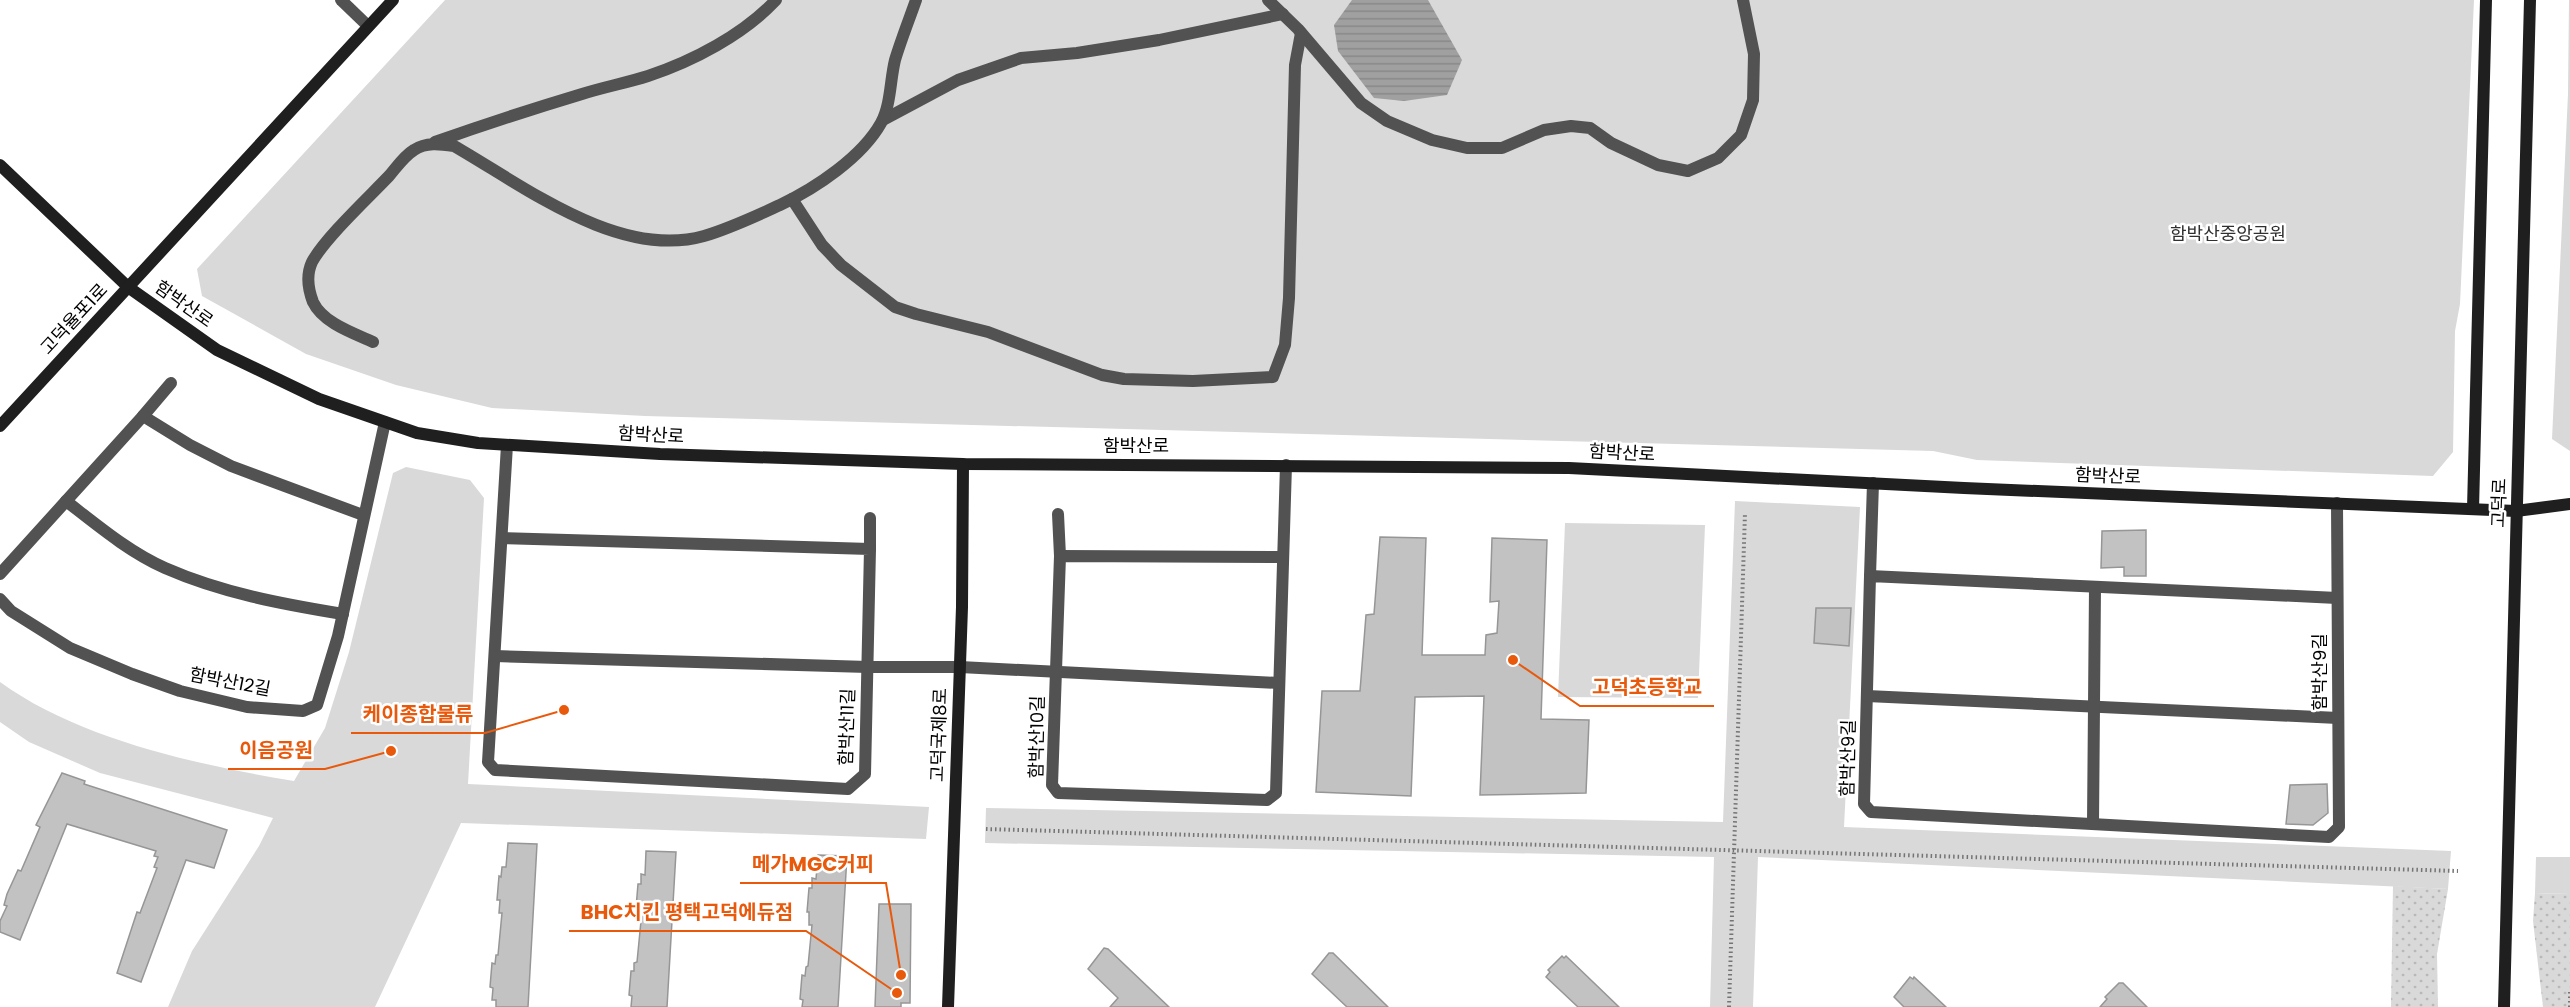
<svg xmlns="http://www.w3.org/2000/svg" width="2570" height="1007" viewBox="0 0 2570 1007" font-family="Poppins,'Noto Sans KR',sans-serif">
	<defs>
		<pattern id="grass-dots" width="8" height="8" patternUnits="userSpaceOnUse" patternTransform="scale(1.5)"><rect width="8" height="8" fill="#d9d9d9"/><path d="M2 2h.1M6 6h.1" fill="none" stroke="#b8b8b8" stroke-width="1.8" stroke-linecap="round"/></pattern>
		<pattern id="water-rules" width="6" height="5" patternUnits="userSpaceOnUse" patternTransform="scale(1.5)"><rect width="6" height="5" fill="#a0a0a0"/><path d="M0 2.5h6" fill="none" stroke="#888"/></pattern>
	</defs>
	<rect width="100%" height="100%" fill="#fff"/>
	<g fill="url(#grass-dots)">
		<path d="M2393 886 2448 889 2437 954 2438 1007H2391Z"/>
		<path d="M2535 893 2570 894V1007H2543L2533 921Z"/>
	</g>
	<g fill="#d9d9d9">
		<path d="M445 0H2474L2460 304 2455 331 2453 452 2433 476 1977 460 1933 451 645 416 492 408 396 385 306 354 202 296 197 269Z"/>
		<path d="M2569 0H2570V451L2552 439 2568 94Z"/>
		<path d="M406 467 470 480 484 498 468 784 929 807 926 839 461 823 375 1007H168L192 951 259 846 273 818 100 773 29 742 0 722V682C80 740 199 765 294 781L325 728 349 652 393 473Z"/>
		<path d="M1735 501 1860 507 1844 827 2451 851 2448 889 1758 857 1753 1007H1710L1714 857 985 843 986 808 1723 822Z"/>
		<path d="M1565 523 1705 525 1698 698 1558 697Z"/>
		<path d="M2536 857H2570V894L2535 893Z"/>
	</g>
	<path fill="url(#water-rules)" d="M1352 0H1428L1462 60 1447 95 1404 101 1374 98 1338 51 1334 25Z"/>
	<g fill="#c2c2c2" stroke="#969696" stroke-width="1.5">
		<path d="M2146 530V576H2124V567L2101 568 2102 531Z"/>
		<path d="M1380 537 1426 538 1422 655H1485L1486 635 1497 633 1499 601 1490 602 1492 538 1547 540 1541 719 1589 720 1586 793 1480 795 1484 696 1415 697 1411 796 1316 792 1322 691H1360L1366 615 1374 614Z"/>
		<path d="M1816 608H1851L1849 646 1814 643Z"/>
		<path d="M62 773 85 781 84 784 227 830 214 868 186 860 141 982 117 973 137 912 140 913 157 868 154 867 158 857 154 856 156 851 67 824 20 940 0 932V921L7 906 4 905 7 894 18 870 21 871 40 827 36 825Z"/>
		<path d="M2327 784 2328 813 2313 825 2286 824 2290 785Z"/>
		<path d="M508 843 537 844 528 1007H496V1000H492L493 988 490 987 492 963 495 964 496 955H498L502 913H499L500 900H497L499 876 501 877 502 867H506Z"/>
		<path d="M646 851 676 852 667 1007H631L632 996 629 995 631 971H634V963L637 962 641 921H638V908H636L638 884H641V874L645 875Z"/>
		<path d="M818 855 847 856 838 1007H802L803 1000 800 999 802 975 805 976 806 967 808 966 812 925H809V912H807L809 888H812V878L816 879Z"/>
		<path d="M879 904H911L910 1003H901V1007H875Z"/>
		<path d="M1104 948 1108 949 1169 1007H1110L1118 998 1088 969Z"/>
		<path d="M1329 953H1333L1388 1007H1347L1312 974Z"/>
		<path d="M1562 956 1564 958 1566 956 1619 1007H1578L1546 977 1550 972 1548 970Z"/>
		<path d="M1910 977 1913 979 1914 977 1946 1007H1904L1894 997Z"/>
		<path d="M2119 983H2123L2147 1007H2100L2107 999 2105 997Z"/>
	</g>
	<g fill="none" stroke-linecap="round" stroke-linejoin="round">
		<g stroke="#747474" stroke-width="4" stroke-dasharray="1.5 3" stroke-linecap="butt">
			<path d="M986 829 2458 871"/>
			<path d="M1729 1007 1745 513"/>
			<path d="M2570 1007V989"/>
		</g>
		<g stroke="#525252" stroke-width="12">
			<path d="M341 0 368 26"/>
			<path d="M1268 0 1298 29 1361 103 1387 121 1432 140 1467 148H1502L1544 130 1571 126 1590 128 1611 143 1658 165 1688 171 1718 158 1741 135 1753 100 1754 54 1743 0"/>
			<path d="M883 120 958 80 1021 58 1077 53 1159 40 1283 14"/>
			<path d="M435 142C483 125 532 109 582 94 604 87 626 83 648 76 693 61 743 35 776 0"/>
			<path d="M792 199 822 245 841 265 895 307 916 314 988 332 1102 375 1124 379 1193 381 1273 377 1285 345 1289 298 1295 65 1301 33"/>
			<path d="M373 342C353 333 323 323 313 302 308 289 306 275 312 262 325 238 368 198 389 176 396 168 404 156 414 150 426 142 440 144 454 146 524 186 619 260 704 236 731 228 756 216 780 205 816 188 862 157 881 123 891 105 890 80 895 60 901 40 909 20 916 0"/>
			<path d="M143 416 171 383"/>
			<path d="M66 501C97 525 129 552 165 568 222 593 282 604 343 614"/>
			<path d="M2337 503 2339 827 2329 837 1871 812 1864 804 1870 576 2337 598"/>
			<path d="M1058 514 1060 556"/>
			<path d="M870 518V549"/>
			<path d="M502 538 870 549 865 774 848 789 495 770 488 762 507 445"/>
			<path d="M1283 557 1060 556 1052 785 1058 793 1267 800 1276 793 1286 465"/>
			<path d="M0 574 143 416 190 445 231 466 363 515"/>
			<path d="M1870 576 1873 483"/>
			<path d="M0 599 11 611 70 648 132 674 180 691 247 707 303 711 317 705 338 636 385 422"/>
			<path d="M495 656 868 667H960L1279 683"/>
			<path d="M1867 696 2338 718"/>
			<path d="M2093 824 2095 587"/>
		</g>
		<g stroke="#1f1f1f" stroke-width="12">
			<path d="M0 165 128 287 217 350 319 399 417 433 478 443 660 454 963 464 1569 468 1964 488 2516 511 2570 504"/>
			<path d="M0 426 393 0"/>
			<path d="M2473 509 2486 0"/>
			<path d="M948 1007 962 607 963 464"/>
			<path d="M2504 1007 2530 0"/>
		</g>
	</g>
	<g text-anchor="middle" stroke-width="5" stroke-linejoin="round" paint-order="stroke">
		<g font-size="18" fill="#303030" stroke="#fff">
			<text x="2228" y="240">함박산중앙공원</text>
		</g>
		<g font-size="18" fill="#000" stroke="#fff">
			<text transform="translate(184 304) rotate(35)" y="6">함박산로</text>
			<text transform="translate(74 319) rotate(-47)" y="6">고덕율포1로</text>
			<text transform="translate(651 435) rotate(3)" y="6">함박산로</text>
			<text x="1136" y="452">함박산로</text>
			<text transform="translate(1622 453) rotate(3)" y="6">함박산로</text>
			<text transform="translate(2108 476) rotate(2)" y="6">함박산로</text>
			<text transform="translate(2499 503) rotate(-88)" y="6">고덕로</text>
			<text transform="translate(2320 672) rotate(-90)" y="6">함박산9길</text>
			<text transform="translate(230 682) rotate(11)" y="6">함박산12길</text>
			<text transform="translate(847 727) rotate(-88)" y="6">함박산11길</text>
			<text transform="translate(939 735) rotate(-88)" y="6">고덕국제8로</text>
			<text transform="translate(1037 737) rotate(-89)" y="6">함박산10길</text>
			<text transform="translate(1848 758) rotate(-89)" y="6">함박산9길</text>
		</g>
	</g>
	<path fill="none" stroke="#e8590c" stroke-width="2" d="M1513 660L1580 706H1714M564 710L485 733H351M391 751L325 769H228M901 975L886 883H740M897 993L806 931H569"/>
	<g fill="#e8590c" stroke="#fff" stroke-width="2">
		<circle cx="1513" cy="660" r="6"/>
		<circle cx="564" cy="710" r="6"/>
		<circle cx="391" cy="751" r="6"/>
		<circle cx="901" cy="975" r="6"/>
		<circle cx="897" cy="993" r="6"/>
	</g>
	<g font-size="20" text-anchor="middle" font-weight="bold" fill="#e8590c" stroke="#fff" stroke-width="5" stroke-linejoin="round" paint-order="stroke">
		<text x="1647" y="694">고덕초등학교</text>
		<text x="418" y="721">케이종합물류</text>
		<text x="276" y="757">이음공원</text>
		<text x="813" y="871">메가MGC커피</text>
		<text x="687" y="919">BHC치킨 평택고덕에듀점</text>
	</g>
</svg>
